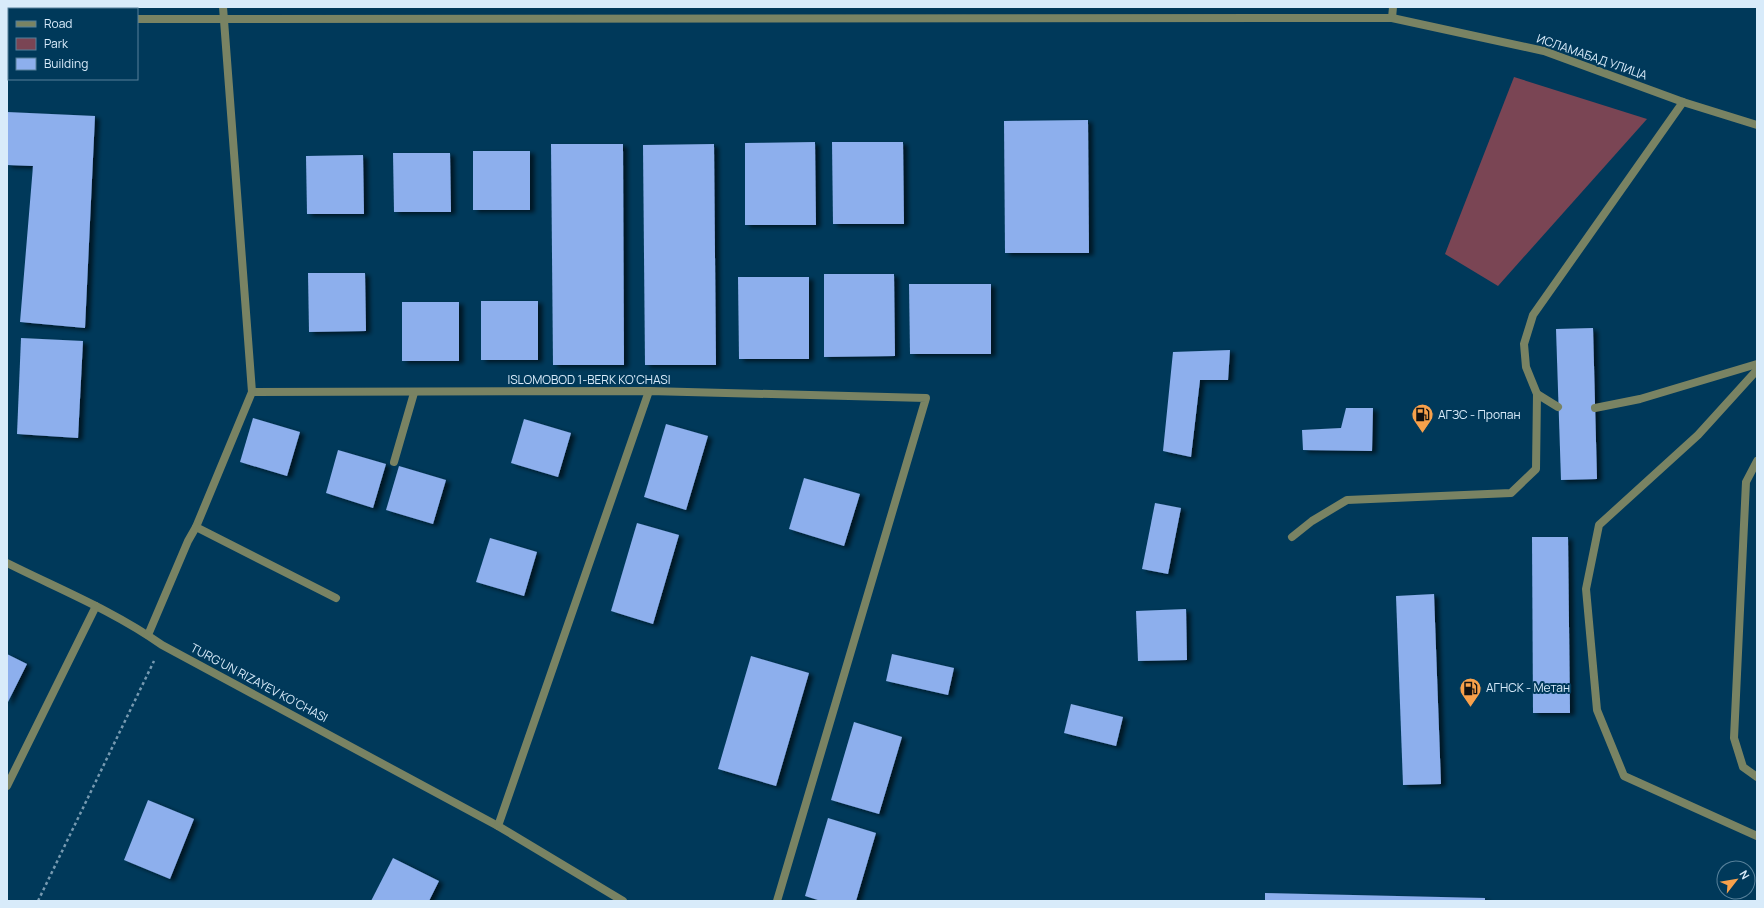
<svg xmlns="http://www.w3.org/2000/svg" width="1764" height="908" viewBox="0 0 1764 908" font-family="Manrope,sans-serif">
	<defs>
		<filter id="shadow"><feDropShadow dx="4.5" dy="2.5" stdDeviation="2" flood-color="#0009"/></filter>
	</defs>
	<rect width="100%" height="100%" fill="#00395a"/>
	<path fill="#7a4554" d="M1514 77 1647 119 1498 286 1445 254Z"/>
	<g fill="#8dafed" filter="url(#shadow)">
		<path d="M7 112 95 116 85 328 20 322 33 166 7 165Z"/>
		<path d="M1088 120 1089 253H1005L1004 121Z"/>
		<path d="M815 142 816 225H745V143Z"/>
		<path d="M832 142H903L904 224H833Z"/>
		<path d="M551 144H623L624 365H553Z"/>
		<path d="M714 144 716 365H645L643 145Z"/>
		<rect x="473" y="151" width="57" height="59"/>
		<path d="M393 153H450L451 212H394Z"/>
		<path d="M363 155 364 214H307L306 156Z"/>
		<path d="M308 273H365L366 331 309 332Z"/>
		<path d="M824 274H894L895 356 824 357Z"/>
		<path d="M738 277H809V359H739Z"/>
		<path d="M909 284H991V354H910Z"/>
		<rect x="481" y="301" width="57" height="59"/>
		<rect x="402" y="302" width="57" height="59"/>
		<path d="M1593 328 1597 479 1561 480 1556 329Z"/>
		<path d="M21 338 83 341 78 438 17 434Z"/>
		<path d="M1230 350 1228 380H1200L1191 457 1163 451 1173 352Z"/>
		<path d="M1346 408H1373L1372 451 1303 450 1302 430 1341 428Z"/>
		<path d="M253 418 300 432 287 476 240 462Z"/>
		<path d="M524 419 571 433 558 477 511 463Z"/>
		<path d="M666 424 708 436 686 510 644 497Z"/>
		<path d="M338 450 386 464 373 508 326 493Z"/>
		<path d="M399 466 446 480 433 524 386 510Z"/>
		<path d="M804 478 860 494 844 546 789 529Z"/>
		<path d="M1155 503 1181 508 1168 574 1142 569Z"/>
		<path d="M637 523 679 535 653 624 611 611Z"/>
		<path d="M1532 537H1568L1570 713H1533Z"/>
		<path d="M490 538 537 552 524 596 476 582Z"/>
		<path d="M1434 594 1441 784 1403 785 1396 596Z"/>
		<path d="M1186 609 1187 660 1138 661 1136 611Z"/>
		<path d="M7 654 27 664 7 704Z"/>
		<path d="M892 654 954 668 948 695 886 681Z"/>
		<path d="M751 656 809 673 776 786 718 769Z"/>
		<path d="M1071 704 1123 717 1116 746 1064 733Z"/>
		<path d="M854 722 902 737 879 814 831 800Z"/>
		<path d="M148 800 194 819 170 879 124 860Z"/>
		<path d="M828 818 876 833 856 901H821L805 896Z"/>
		<path d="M393 858 439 881 429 901H371Z"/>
		<path d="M1265 893 1485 898V901H1265Z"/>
	</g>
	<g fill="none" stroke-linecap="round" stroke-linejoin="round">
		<path stroke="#769ab1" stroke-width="2.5" stroke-dasharray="3 3" stroke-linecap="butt" d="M38 901 154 661"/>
		<g stroke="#798363" stroke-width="8">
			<path d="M1757 370 1698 435 1599 525 1586 589 1597 710 1624 776 1757 836"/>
			<path d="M1558 407 1537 394 1526 367 1524 344 1533 315 1683 102"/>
			<path d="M1595 408 1640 399 1757 364"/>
			<path d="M1757 461 1746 482 1734 738 1743 767 1757 777"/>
			<path d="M394 462 414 393"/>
			<path d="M1292 537 1312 521 1347 500 1511 493 1536 469 1537 394"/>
		</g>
		<g stroke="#798363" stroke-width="8">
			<path d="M7 17H9"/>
			<path d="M1392 18 1393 7"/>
			<path d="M137 19 1392 18 1544 51 1683 102 1757 125"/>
			<path d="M252 392 649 391 926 398 777 901"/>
			<path d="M196 527 252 392 223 7"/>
			<path d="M7 563C59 589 114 611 162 645L498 826 623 901"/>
			<path d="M148 635 188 541 196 527 336 598"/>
			<path d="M7 786 96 606"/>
			<path d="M498 826 649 391"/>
		</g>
	</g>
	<defs>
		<symbol id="fuel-pin" viewBox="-11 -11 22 30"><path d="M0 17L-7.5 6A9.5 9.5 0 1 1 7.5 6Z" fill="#f8a14b" stroke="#00395a"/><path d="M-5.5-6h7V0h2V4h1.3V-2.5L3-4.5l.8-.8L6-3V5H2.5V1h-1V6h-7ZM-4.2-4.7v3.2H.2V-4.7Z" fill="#111"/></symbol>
	</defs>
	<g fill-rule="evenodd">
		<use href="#fuel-pin" x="1410" y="402" width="25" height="34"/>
		<use href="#fuel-pin" x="1458" y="676" width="25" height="34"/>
	</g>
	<g text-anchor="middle" stroke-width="4" stroke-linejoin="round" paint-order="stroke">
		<g font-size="12" fill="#d8ebfa" stroke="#00395a">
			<text transform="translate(1592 57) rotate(19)" y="4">ИСЛАМАБАД УЛИЦА</text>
			<text x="589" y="384">ISLOMOBOD 1-BERK KO'CHASI</text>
			<text transform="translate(259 683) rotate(28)" y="4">TURG'UN RIZAYEV KO'CHASI</text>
		</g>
		<g font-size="12" fill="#d8ebfa" stroke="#00395a" text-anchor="start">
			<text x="1438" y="419">АГЗС - Пропан</text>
			<text x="1486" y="692">АГНСК - Метан</text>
		</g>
	</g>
	<rect width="1764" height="908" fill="none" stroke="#d8ebfa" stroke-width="16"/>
	<rect x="8" y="8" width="130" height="72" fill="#00395a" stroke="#56809a"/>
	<rect x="16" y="21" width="20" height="6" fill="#798363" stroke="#56809a"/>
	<text x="44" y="28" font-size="12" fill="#d8ebfa">Road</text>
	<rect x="16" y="38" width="20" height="12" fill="#7a4554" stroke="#56809a"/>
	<text x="44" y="48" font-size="12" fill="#d8ebfa">Park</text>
	<rect x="16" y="58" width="20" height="12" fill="#8dafed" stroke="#56809a"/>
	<text x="44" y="68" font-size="12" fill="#d8ebfa">Building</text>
	<g transform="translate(1736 880) rotate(59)"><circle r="19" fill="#00395a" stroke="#56809a"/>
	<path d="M0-3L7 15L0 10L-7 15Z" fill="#f8a14b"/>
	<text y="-6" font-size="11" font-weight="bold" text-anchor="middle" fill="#d8ebfa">N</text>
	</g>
</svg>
